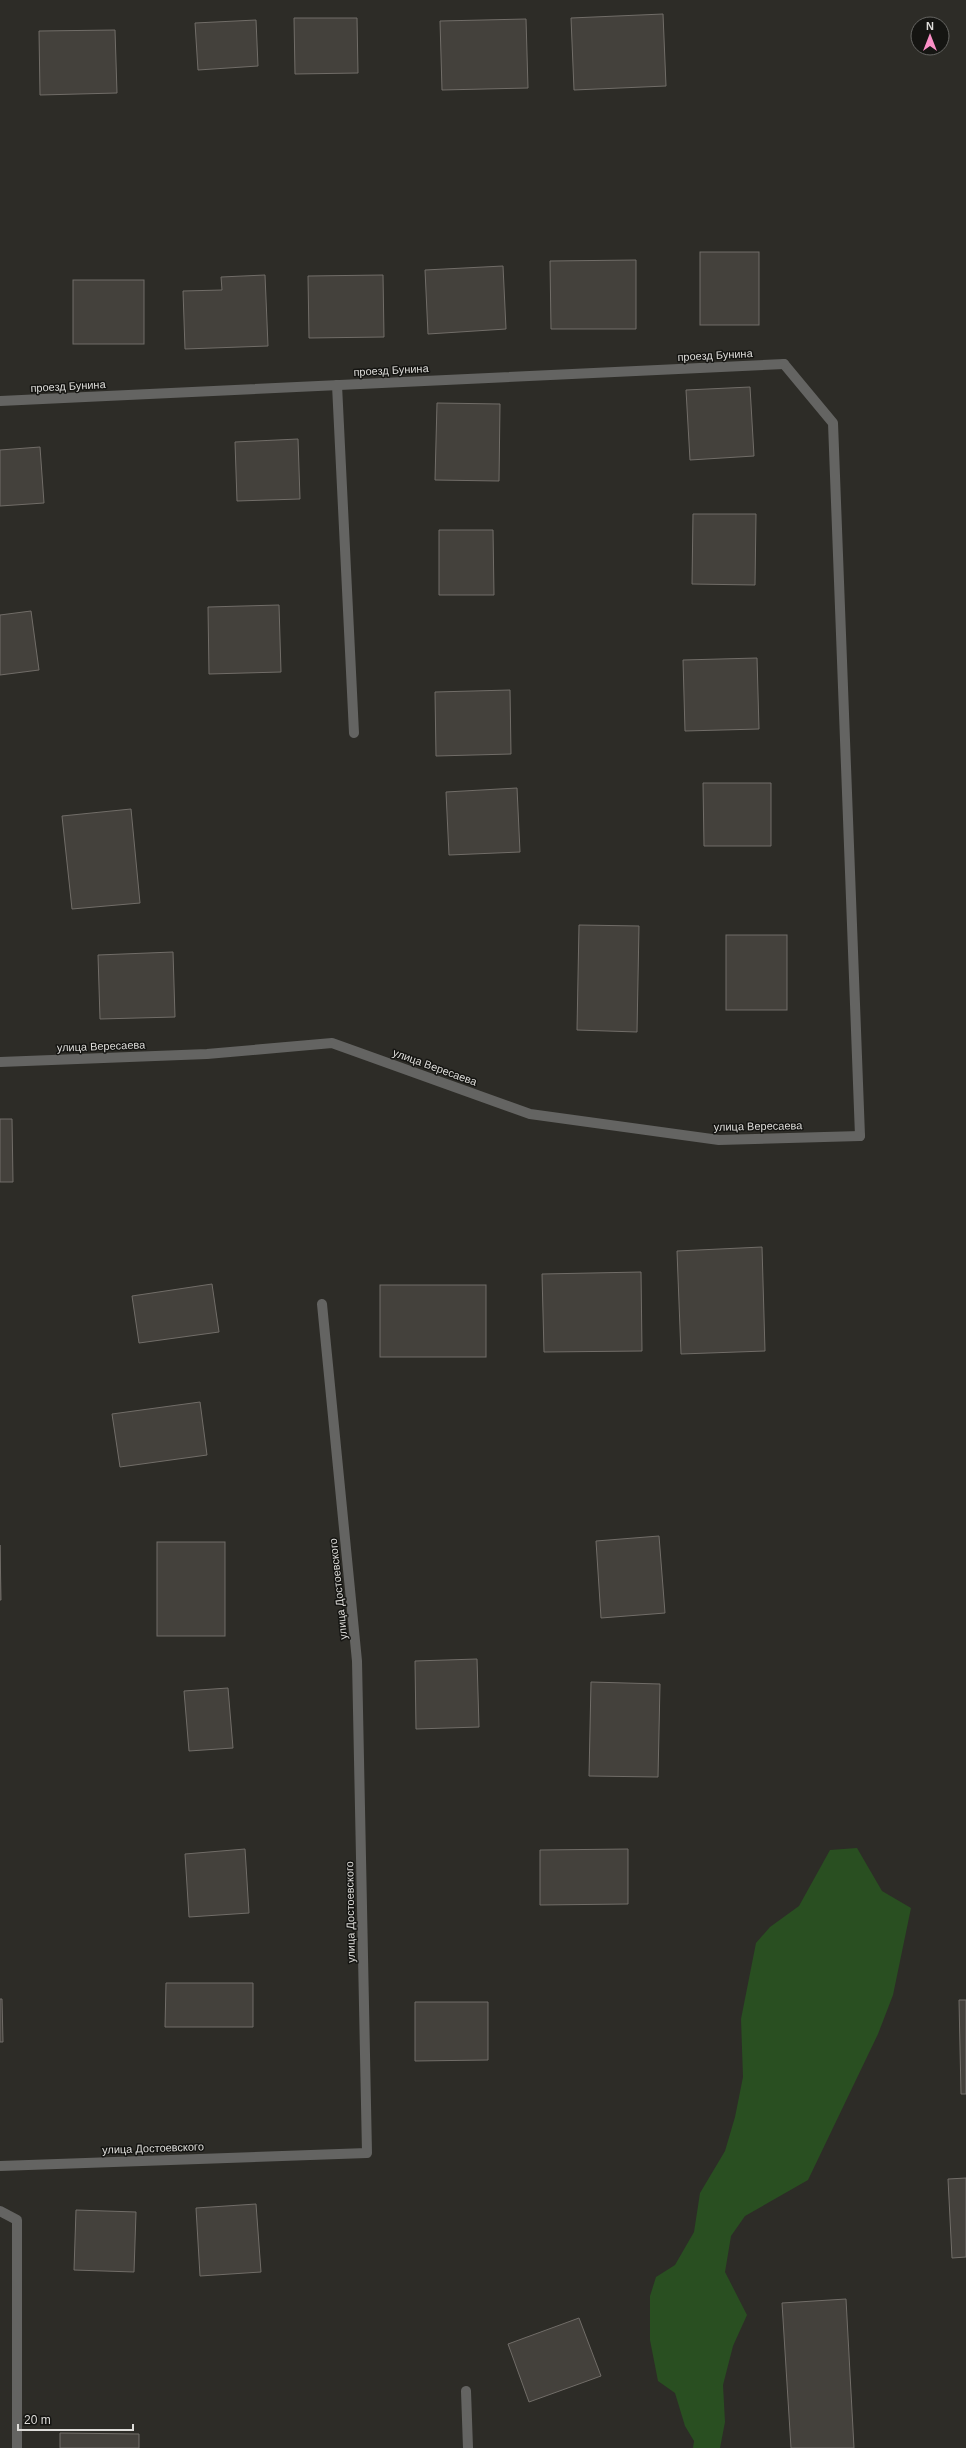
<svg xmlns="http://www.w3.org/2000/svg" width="966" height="2448" viewBox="0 0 966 2448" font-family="Helvetica,sans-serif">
	<rect width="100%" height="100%" fill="#2d2c27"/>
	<path fill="#294f21" d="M857 1848 882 1891 911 1908 893 1995 878 2034 808 2180 745 2216 731 2236 725 2272 747 2315 733 2346 723 2385 725 2422 720 2448H693L694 2441 685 2426 675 2393 658 2381 650 2340V2296L656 2277 675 2265 694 2232 700 2193 725 2151 735 2117 743 2077 741 2019 756 1943 770 1927 799 1906 830 1850Z"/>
	<g fill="#44413c" stroke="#716d68">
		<path d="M663 14 666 86 574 90 571 18Z"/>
		<path d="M294 18H357L358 73 295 74Z"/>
		<path d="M526 19 528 88 442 90 440 21Z"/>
		<path d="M256 20 258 66 198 70 195 23Z"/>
		<path d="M115 30 117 93 40 95 39 31Z"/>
		<rect x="700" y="252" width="59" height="73"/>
		<path d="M636 260V329H551L550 261Z"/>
		<path d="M503 266 506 329 428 334 425 270Z"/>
		<path d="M265 275 268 346 185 349 183 291 222 290 221 277Z"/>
		<path d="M383 275 384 337 309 338 308 276Z"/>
		<rect x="73" y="280" width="71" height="64"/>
		<path d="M750 387 754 456 690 460 686 390Z"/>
		<path d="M437 403 500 404 499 481 435 480Z"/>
		<path d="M298 439 300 499 237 501 235 442Z"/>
		<path d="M40 447 44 503 0 506V450Z"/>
		<path d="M693 514H756L755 585 692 584Z"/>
		<path d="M439 530H493L494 595H439Z"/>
		<path d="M279 605 281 672 209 674 208 607Z"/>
		<path d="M31 611 39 670 0 675V615Z"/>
		<path d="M757 658 759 729 685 731 683 660Z"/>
		<path d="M510 690 511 754 436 756 435 692Z"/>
		<path d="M703 783H771V846H704Z"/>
		<path d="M517 788 520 852 449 855 446 792Z"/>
		<path d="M131 809 140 903 72 909 62 816Z"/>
		<path d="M579 925 639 926 637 1032 577 1030Z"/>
		<rect x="726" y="935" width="61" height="75"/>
		<path d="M173 952 175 1017 100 1019 98 955Z"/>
		<path d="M0 1119H12L13 1182H0Z"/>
		<path d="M762 1247 765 1351 681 1354 677 1251Z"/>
		<path d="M641 1272 642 1351 544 1352 542 1274Z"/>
		<path d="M212 1284 219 1332 139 1343 132 1296Z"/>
		<rect x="380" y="1285" width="106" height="72"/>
		<path d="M200 1402 207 1455 120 1467 112 1414Z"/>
		<path d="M659 1536 665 1613 601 1618 596 1541Z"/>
		<rect x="157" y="1542" width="68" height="94"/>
		<path d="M0 1545 1 1600H0Z"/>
		<path d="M477 1659 479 1727 416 1729 415 1661Z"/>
		<path d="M591 1682 660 1684 658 1777 589 1776Z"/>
		<path d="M228 1688 233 1748 189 1751 184 1691Z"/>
		<path d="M245 1849 249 1913 189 1917 185 1854Z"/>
		<path d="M628 1849V1904L540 1905V1850Z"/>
		<path d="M166 1983H253V2027H165Z"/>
		<path d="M0 1999H2L3 2042H0Z"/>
		<path d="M959 2000H966V2094H961Z"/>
		<path d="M415 2002H488V2060L415 2061Z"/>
		<path d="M966 2178V2257L952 2258 948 2179Z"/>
		<path d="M256 2204 261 2272 200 2276 196 2208Z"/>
		<path d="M76 2210 136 2212 134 2272 74 2270Z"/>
		<path d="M846 2299 854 2448H791L782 2303Z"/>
		<path d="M579 2318 601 2376 529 2402 508 2344Z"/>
		<path d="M60 2433 139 2434V2448H60Z"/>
	</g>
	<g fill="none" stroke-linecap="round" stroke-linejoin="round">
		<g stroke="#646462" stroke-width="10">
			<path d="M784 364 833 423 860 1136"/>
			<path d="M337 385 354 733"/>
		</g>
		<g stroke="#646462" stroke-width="10">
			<path d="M0 401 784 364"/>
			<path d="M0 1062 207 1054 332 1043 530 1114 719 1140 860 1136"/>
			<path d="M0 2166 367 2153 357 1661 322 1304"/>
			<path d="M0 2211 17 2220V2448"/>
			<path d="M466 2391 468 2448"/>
		</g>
	</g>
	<g text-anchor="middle" stroke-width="3" stroke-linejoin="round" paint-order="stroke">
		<g font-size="11" fill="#deddda" stroke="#151512">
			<text transform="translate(715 355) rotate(-3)" y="4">проезд Бунина</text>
			<text transform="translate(391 370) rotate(-3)" y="4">проезд Бунина</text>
			<text transform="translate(68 386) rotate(-3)" y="4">проезд Бунина</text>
			<text transform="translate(101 1046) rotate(-2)" y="4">улица Вересаева</text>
			<text transform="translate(435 1067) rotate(20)" y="4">улица Вересаева</text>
			<text transform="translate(758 1126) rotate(-1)" y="4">улица Вересаева</text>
			<text transform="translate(338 1589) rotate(-96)" y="4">улица Достоевского</text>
			<text transform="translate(350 1912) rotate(-91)" y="4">улица Достоевского</text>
			<text transform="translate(153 2148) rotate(-2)" y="4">улица Достоевского</text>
		</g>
	</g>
	<g transform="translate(930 36)"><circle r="19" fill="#151512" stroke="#656562"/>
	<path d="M0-3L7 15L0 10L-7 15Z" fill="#fa8fc6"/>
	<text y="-6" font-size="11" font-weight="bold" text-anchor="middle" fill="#deddda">N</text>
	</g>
	<path d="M18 2424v6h115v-6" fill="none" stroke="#deddda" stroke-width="2"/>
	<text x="24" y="2424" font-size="12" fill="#deddda" stroke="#151512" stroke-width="3" paint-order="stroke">20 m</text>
</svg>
